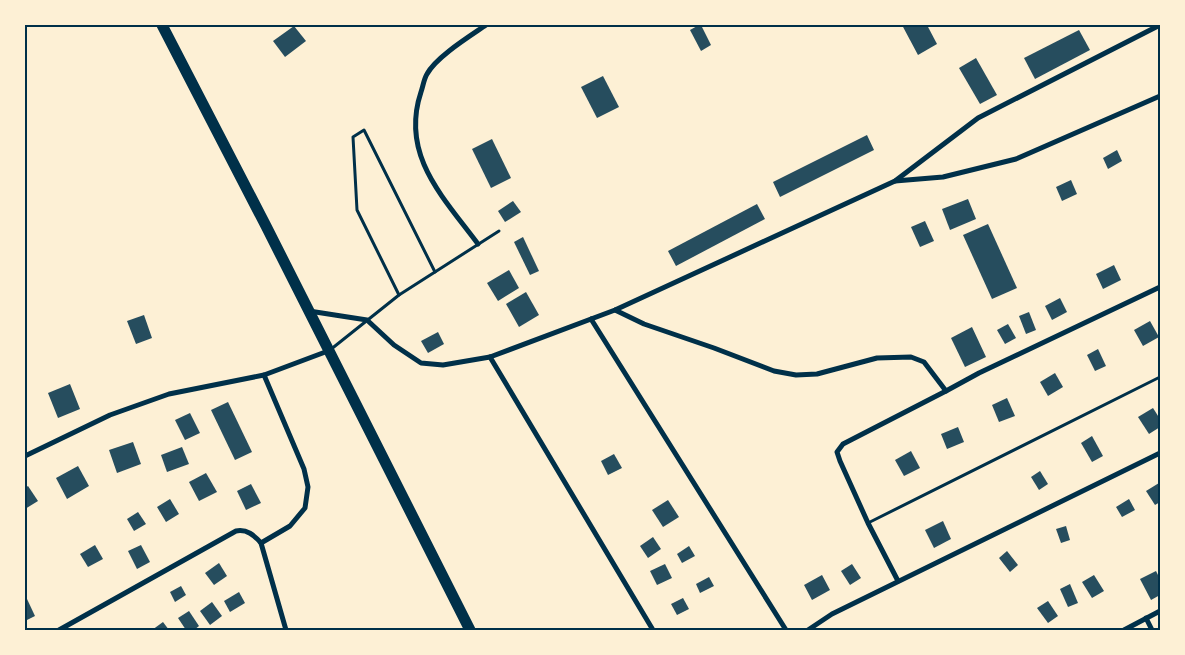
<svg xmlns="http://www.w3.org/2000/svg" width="1185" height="655" viewBox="0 0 1185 655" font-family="Mulish,sans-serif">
	<rect width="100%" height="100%" fill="#fdf0d5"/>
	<g fill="#264d5e">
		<path d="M699 25H701L711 45 701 51 690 30Z"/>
		<path d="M902 25H927L937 44 918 55Z"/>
		<path d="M294 26 306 41 285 57 273 41Z"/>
		<path d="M1079 30 1090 50 1035 79 1024 58Z"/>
		<path d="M976 58 997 95 980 104 959 68Z"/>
		<path d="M603 76 619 107 597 118 581 87Z"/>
		<path d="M867 135 874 150 780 197 773 182Z"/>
		<path d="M492 139 511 178 491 188 472 149Z"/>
		<path d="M1117 150 1122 161 1108 169 1103 158Z"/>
		<path d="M1071 180 1077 194 1062 201 1056 187Z"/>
		<path d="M968 199 976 219 950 230 942 209Z"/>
		<path d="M513 201 521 212 505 222 498 211Z"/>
		<path d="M757 204 765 219 676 266 668 251Z"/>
		<path d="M925 221 934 241 920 247 911 227Z"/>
		<path d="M988 224 1017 288 992 299 963 235Z"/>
		<path d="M523 237 539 271 530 275 514 242Z"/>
		<path d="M1114 265 1121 280 1103 289 1096 274Z"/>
		<path d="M509 270 519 288 498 301 487 283Z"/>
		<path d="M526 292 539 315 519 327 506 304Z"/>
		<path d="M1060 298 1067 312 1052 320 1045 306Z"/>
		<path d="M1029 312 1036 330 1026 334 1019 316Z"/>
		<path d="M144 315 152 338 136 344 127 321Z"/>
		<path d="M1150 321 1159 337 1143 346 1134 330Z"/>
		<path d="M1008 324 1016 338 1005 344 997 330Z"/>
		<path d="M972 327 986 357 965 367 951 338Z"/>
		<path d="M438 332 444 344 428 353 421 341Z"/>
		<path d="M1098 349 1106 366 1095 371 1087 355Z"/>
		<path d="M1055 373 1063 387 1048 396 1040 382Z"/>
		<path d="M70 384 80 409 58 418 48 393Z"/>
		<path d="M1007 398 1015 416 999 422 992 405Z"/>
		<path d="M228 402 252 452 235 460 211 410Z"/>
		<path d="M1153 408 1160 419V427L1149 434 1138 417Z"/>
		<path d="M190 413 200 433 185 440 175 420Z"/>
		<path d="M958 427 964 442 947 449 941 434Z"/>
		<path d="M1092 436 1103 456 1092 462 1081 443Z"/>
		<path d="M133 442 141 464 117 473 109 450Z"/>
		<path d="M182 447 189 464 167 472 161 455Z"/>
		<path d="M911 451 920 468 904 476 895 460Z"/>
		<path d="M614 454 622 468 608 475 601 461Z"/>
		<path d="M78 466 89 486 67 499 56 478Z"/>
		<path d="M1040 471 1048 484 1039 490 1031 477Z"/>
		<path d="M206 473 217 492 199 501 189 482Z"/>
		<path d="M1159 483 1160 502 1155 505 1146 491Z"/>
		<path d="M251 484 261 503 246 510 237 491Z"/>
		<path d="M28 486 38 501 25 509V488Z"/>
		<path d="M170 499 179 514 166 522 157 507Z"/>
		<path d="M1129 499 1135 510 1122 517 1116 507Z"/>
		<path d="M668 500 679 517 663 527 652 510Z"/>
		<path d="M138 512 146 524 134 531 127 519Z"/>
		<path d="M943 521 951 539 934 548 925 530Z"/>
		<path d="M1066 526 1070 540 1061 543 1056 529Z"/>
		<path d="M653 537 661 549 648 558 640 546Z"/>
		<path d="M95 545 103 559 88 567 80 554Z"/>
		<path d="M141 545 150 562 137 569 128 551Z"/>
		<path d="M689 546 695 556 682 563 677 554Z"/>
		<path d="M1007 551 1018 565 1010 572 999 558Z"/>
		<path d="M219 563 227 576 214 585 205 573Z"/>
		<path d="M665 564 672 578 657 585 650 571Z"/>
		<path d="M852 564 861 578 850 585 841 571Z"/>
		<path d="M1156 571 1160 579V595L1151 600 1140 579Z"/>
		<path d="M822 575 830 590 812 600 804 585Z"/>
		<path d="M1094 575 1104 591 1092 598 1082 582Z"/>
		<path d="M709 577 714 586 700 593 696 584Z"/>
		<path d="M1070 584 1078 603 1068 607 1060 589Z"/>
		<path d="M181 586 186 595 175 602 170 592Z"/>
		<path d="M239 592 245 603 230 612 224 601Z"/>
		<path d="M683 598 689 609 677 615 671 604Z"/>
		<path d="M27 599 35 616 25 621V600Z"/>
		<path d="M1048 601 1058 616 1048 623 1037 608Z"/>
		<path d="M212 602 222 616 210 625 200 611Z"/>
		<path d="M189 611 199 626 194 630H186L178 618Z"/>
		<path d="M163 622 169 630H152Z"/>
	</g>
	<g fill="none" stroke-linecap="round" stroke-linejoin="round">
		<g stroke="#003049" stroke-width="3">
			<path d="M399 295 357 210 353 137 364 130 435 272"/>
			<path d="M330 350 399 295 499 231"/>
			<path d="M868 523 1160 377"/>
		</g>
		<g stroke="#003049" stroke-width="5">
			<path d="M895 181 943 177 1016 159 1160 96"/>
			<path d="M478 244C443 197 400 155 421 92 423 86 424 79 427 74 436 57 470 36 486 25"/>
			<path d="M615 310 644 324 714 348 774 371 796 375 817 374 877 358 911 357 924 362 946 391 979 373 1160 287"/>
			<path d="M309 311 367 320 394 345 421 363 443 365 490 357 615 310 895 181 978 118 1160 25"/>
			<path d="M591 319 786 630"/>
			<path d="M490 357 653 630"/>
			<path d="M25 456 110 415 169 394 264 375 328 351"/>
			<path d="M261 543 290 526 305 508 308 487 304 469 264 375"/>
			<path d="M898 581 868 523 840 461 837 452 843 444 946 391"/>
			<path d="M1146 618 1152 630"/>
			<path d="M59 630 236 531C247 529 254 535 261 543L286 630"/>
			<path d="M808 630 832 614 1160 453"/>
			<path d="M1124 630 1160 611"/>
		</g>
		<path stroke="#003049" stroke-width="11" d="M162 25 266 226 470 630"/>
	</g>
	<rect width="1185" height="655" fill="none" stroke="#fdf0d5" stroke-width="52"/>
	<rect x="26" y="26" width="1133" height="603" fill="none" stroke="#003049" stroke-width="2"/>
</svg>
